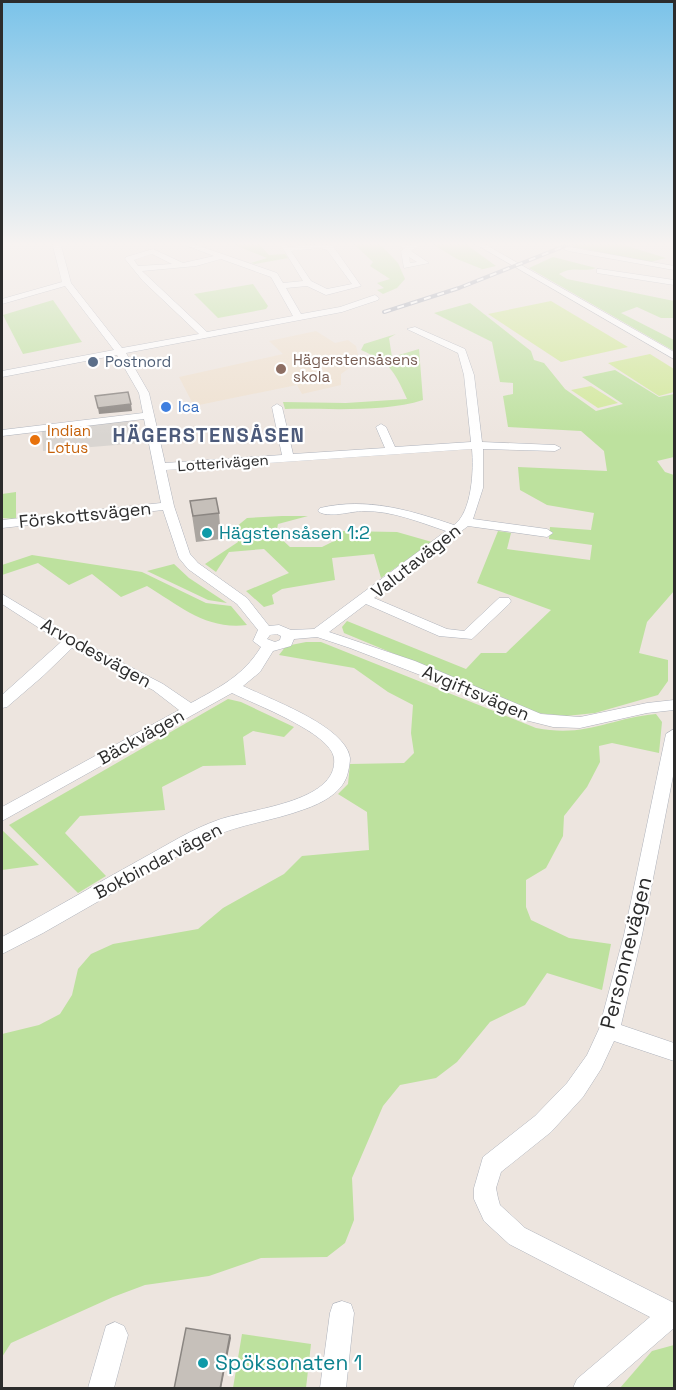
<svg xmlns="http://www.w3.org/2000/svg" width="676" height="1390" viewBox="0 0 676 1390" font-family="'Space Grotesk',sans-serif">
	<rect width="100%" height="100%" fill="#ede5df"/>
	<path fill="#eee0cf" d="M316 331 335 343 348 340 356 346 358 355 355 364 341 374V385L302 394 297 385 194 406 179 377 283 354 269 341Z"/>
	<g fill="#bde19e">
		<path d="M227 242H257L269 255 285 254 288 258 255 264 251 263 267 258Z"/>
		<path d="M352 242H378L398 263 405 279 397 288 383 294 377 290 384 288 377 283 390 279 370 266 373 262Z"/>
		<path d="M429 242H463L496 266 479 270 482 269 457 259Z"/>
		<path d="M581 242H614L666 258 650 262 570 246Z"/>
		<path d="M553 257 596 268C581 273 574 265 559 274L567 279 674 301V318H661L637 307 621 313 674 340V351L529 268Z"/>
		<path d="M253 284 268 306 266 309 218 318 194 294Z"/>
		<path d="M53 300 82 342 23 354 3 315Z"/>
		<path d="M470 303 531 351 534 360 544 363 565 389 596 411 623 404 582 377 615 370 659 397 674 394V457L657 461 665 472 674 475V591L647 622 639 653 668 660V681L658 695 595 713 566 716 537 713 344 633 342 627 347 621 466 669 481 653H506L551 610 477 583 498 531 511 533 507 549 590 560 592 545 549 539 550 527 591 530 594 513 547 505 520 490 518 467 607 471 604 451 581 431 508 427 503 396 513 394V383L500 382 492 342 434 313Z"/>
		<path d="M396 334 389 338 392 357 419 349 423 400C383 413 327 408 285 409L283 402 346 403 407 399C394 370 390 363 361 350L364 344Z"/>
		<path d="M16 492V519L2 518V494Z"/>
		<path d="M282 516H308L278 524 276 534 290 547H322L342 537 341 531 397 532 432 542 381 578 374 554 332 558 335 580 282 589 272 595 274 604 264 607 246 591 289 573 264 549 229 552 216 572 205 564 238 542 236 527 247 518Z"/>
		<path d="M32 555 142 572 206 603 231 606 247 625C206 630 180 606 147 586L121 597 92 574 69 585 38 563 2 575V565Z"/>
		<path d="M174 564 189 578 227 603 208 600 147 571Z"/>
		<path d="M306 642H321L536 728C586 738 610 718 656 714L662 722 659 753 612 743 599 746 600 762 587 787 564 816 563 836 546 868 526 880V907L531 920 569 938 611 944 602 990 547 973 525 1005 490 1022 457 1062 436 1078 400 1085 383 1106 352 1178 354 1220 345 1243 327 1257 261 1258 209 1276 145 1285 113 1297 11 1343 2 1357V1034L39 1025 60 1014 72 995 78 969 91 954 113 944 198 929 223 908 284 874 302 856 369 850 367 812 338 794 348 784 350 764 404 763 414 753 411 733 413 705 388 692 354 668 279 655 286 646Z"/>
		<path d="M228 699 241 702 294 727 284 737 253 731 243 737 246 765 203 766 162 787 165 810 80 816 65 833 106 876 78 893 9 825Z"/>
		<path d="M2 830 39 865 2 870Z"/>
		<path d="M242 1334 311 1344 306 1388H233Z"/>
		<path d="M674 1345V1388H620L652 1351Z"/>
	</g>
	<g fill="#d1e89a">
		<path d="M551 301 628 347 561 362 488 314Z"/>
		<path d="M650 354 674 369V392L659 396 608 363Z"/>
		<path d="M591 386 618 403 598 408 571 390Z"/>
	</g>
	<path fill="#d9d5d1" d="M126 421 136 422 140 443 43 451 42 431Z"/>
	<g fill="none" stroke-linecap="round" stroke-linejoin="round">
		<defs>
			<g id="minor">
				<path d="M52 242H60L71 283 122 348 199 334 143 281 125 259 126 257 153 249 183 263 214 256 177 242H188L277 273 283 283 303 281 279 242H285L288 247 320 244 333 246 361 286 326 295 307 286 286 288 301 314 340 307 375 295 379 298 378 300 342 312 126 353 149 393 165 463 282 455 272 407 277 404 282 407 293 454 385 448 376 427 381 424 386 427 395 447 471 442 464 375 458 353 407 329 415 327 465 349 474 375 482 442 555 445 561 448 555 451 483 449V488L473 519 547 529 553 533 547 537 468 526 374 598 447 629 464 631 499 598H509L511 601 509 604 472 639 439 636 366 604 329 632 415 661 541 714 580 717 647 703 674 700V710L647 713 580 728 553 727 521 719 441 683 350 648 317 637 294 639 291 646 273 651 260 672 243 686C269 699 346 726 350 758 350 762 349 768 348 772 344 792 322 803 305 809 273 821 240 824 209 838L43 933 2 954V937C50 912 97 883 145 857 169 844 192 829 218 820 247 809 339 803 334 758 331 733 254 704 232 693L2 821V807L179 710 153 690 72 648 43 676 7 707 2 708V695L61 642 2 604V594L75 638 163 684 191 703C220 687 243 676 261 647L253 641 258 630 237 604 188 569 179 558 163 510 2 528V520L161 503 144 419 2 436V430L143 413 139 393 117 355 2 377V371L114 350 65 286 2 304V299L62 282ZM320 248 327 250 352 284 327 289 311 281 291 251ZM152 254 172 264 138 266 134 260ZM221 259 271 277 293 316 207 332 142 271 196 266ZM472 449C474 470 472 512 454 525 409 510 367 497 320 508L318 511C327 519 351 511 364 511 393 511 419 522 446 531L314 629 291 630 279 625 269 626 247 598 198 563 190 554 174 506 166 470ZM277 634 281 636 280 640 275 642 267 639 270 635Z"/>
				<path d="M386 242 409 245 423 242 411 251 429 263 404 268 401 251 405 248ZM409 257 417 262 410 263Z"/>
				<path d="M472 242H481L674 352V359Z"/>
				<path d="M548 242H558L570 247 674 266V270L568 251Z"/>
				<path d="M600 269 674 280V285L597 273V269Z"/>
				<path d="M674 729V771L642 935 621 1025 674 1043V1061L614 1041 601 1069 583 1097 551 1132 501 1172 496 1188 498 1198 500 1205 525 1228 674 1303V1328L605 1388H573L577 1379 650 1317 509 1244 484 1221 474 1199V1188L483 1157 535 1116 567 1083 587 1055 599 1029 624 935 666 734Z"/>
				<path d="M342 1301 351 1304 354 1313 346 1388H320L330 1313 333 1304Z"/>
				<path d="M115 1322 124 1326 128 1335 114 1388H88L106 1326Z"/>
			</g>
		</defs>
		<use href="#minor" stroke="#afb3bc" stroke-width="1"/>
		<use href="#minor" fill="#fff" fill-rule="evenodd"/>
		<defs>
			<path id="rail" d="M384 312 459 288 575 242"/>
		</defs>
		<use href="#rail" stroke="#a1a7b5" stroke-width="4"/>
		<use href="#rail" stroke="#fff" stroke-width="2" stroke-dasharray="7" stroke-linecap="butt"/>
	</g>
	<path fill="#aaa5a0" d="M190 501 219 513 221 539 196 542Z"/>
	<g fill="#8b8682">
		<path d="M131 404 132 411 99 414 98 408Z"/>
		<path d="M230 1335 231 1338 221 1389H220Z"/>
	</g>
	<g fill="#c6c0ba" stroke="#8b8682" stroke-width="1.5">
		<path d="M128 392 131 404 98 408 95 396Z"/>
		<path d="M216 498 219 513 193 516 190 501Z"/>
		<path d="M186 1328 230 1335 220 1389H174Z"/>
	</g>
	<linearGradient id="sky" x2="0" y2="1"><stop stop-color="#7ac3e9"/><stop offset="0.56" stop-color="#f7f3f1"/><stop offset="1" stop-color="#f7f3f1" stop-opacity="0"/></linearGradient>
	<rect width="676" height="436" fill="url(#sky)"/>
	<circle fill="#5c6f8a" stroke="#fff" stroke-width="2" cx="93" cy="362" r="6"/>
	<circle fill="#8d6e63" stroke="#fff" stroke-width="2" cx="281" cy="369" r="6"/>
	<circle fill="#3f7fe0" stroke="#fff" stroke-width="2" cx="166" cy="407" r="6"/>
	<circle fill="#e8710a" stroke="#fff" stroke-width="2" cx="35" cy="440" r="6"/>
	<g fill="#0f9aa8" stroke="#fff" stroke-width="2">
		<circle cx="207" cy="533" r="6"/>
		<circle cx="203" cy="1363" r="6"/>
	</g>
	<g text-anchor="middle" stroke-width="4.5" stroke-linejoin="round" paint-order="stroke">
		<g font-size="15" fill="#785e54" stroke="#fff" text-anchor="start">
			<text x="293" y="365">Hägerstensåsens<tspan x="293" dy="17">skola</tspan></text>
		</g>
		<g font-size="15" fill="#4e5e75" stroke="#fff" text-anchor="start">
			<text x="105" y="367">Postnord</text>
		</g>
		<g font-size="15" fill="#366cbe" stroke="#fff" text-anchor="start">
			<text x="178" y="412">Ica</text>
		</g>
		<g font-size="15" fill="#c56008" stroke="#fff" text-anchor="start">
			<text x="47" y="436">Indian<tspan x="47" dy="17">Lotus</tspan></text>
		</g>
		<g font-size="15" fill="#2c2c2c" stroke="#fff">
			<text transform="translate(223 463) rotate(-4)" y="5">Lotterivägen</text>
		</g>
		<g font-size="18" fill="#2c2c2c" stroke="#fff">
			<text transform="translate(85 515) rotate(-6)" y="6">Förskottsvägen</text>
			<text transform="translate(416 561) rotate(-38)" y="6">Valutavägen</text>
			<text transform="translate(96 653) rotate(29)" y="6">Arvodesvägen</text>
			<text transform="translate(476 693) rotate(23)" y="6">Avgiftsvägen</text>
			<text transform="translate(141 737) rotate(-29)" y="6">Bäckvägen</text>
			<text transform="translate(158 861) rotate(-28)" y="6">Bokbindarvägen</text>
		</g>
		<g font-size="18" fill="#0d838f" stroke="#fff" text-anchor="start">
			<text x="219" y="539">Hägstensåsen 1:2</text>
		</g>
		<g font-size="20" font-weight="bold" letter-spacing="1.5" fill="#4d5b7b" stroke="#fff">
			<text x="209" y="442">HÄGERSTENSÅSEN</text>
		</g>
		<g font-size="21" fill="#2c2c2c" stroke="#fff">
			<text transform="translate(626 953) rotate(-76)" y="7">Personnevägen</text>
		</g>
		<g font-size="21" fill="#0d838f" stroke="#fff" text-anchor="start">
			<text x="215" y="1370">Spöksonaten 1</text>
		</g>
	</g>
	<rect width="676" height="1390" fill="none" stroke="#2c2c2c" stroke-width="6"/>
</svg>
